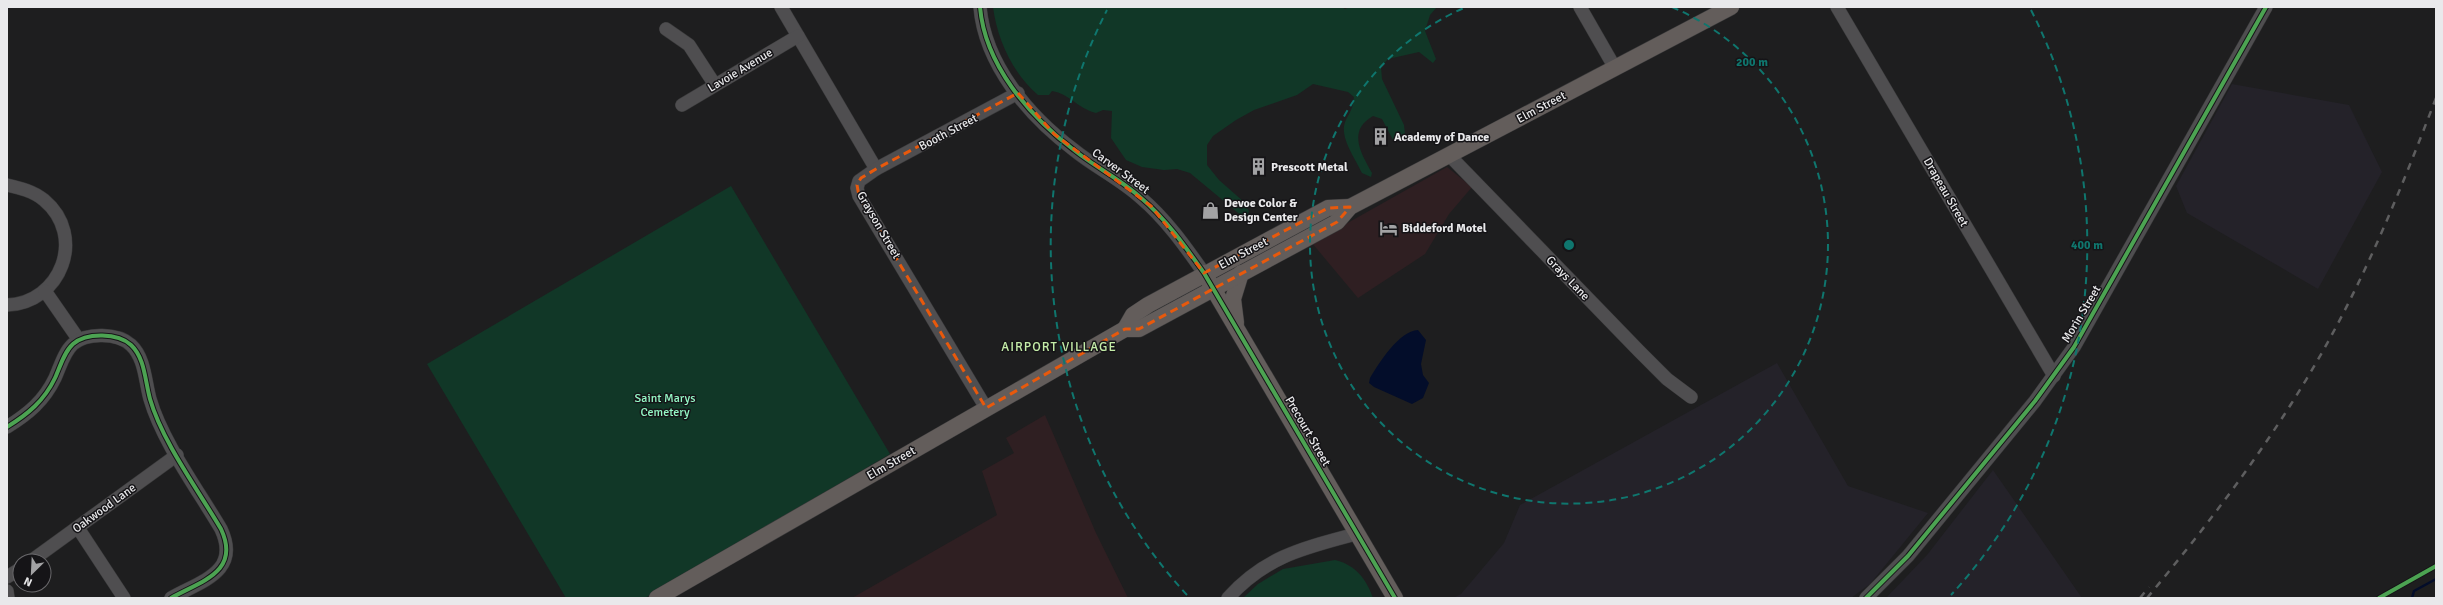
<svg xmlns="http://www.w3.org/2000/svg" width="2443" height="605" viewBox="0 0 2443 605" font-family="Signika,sans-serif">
	<rect width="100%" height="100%" fill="#1e1e1f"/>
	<g fill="#2f1f22">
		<path d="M1447 167 1472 187 1449 214 1425 254 1358 298 1312 243Z"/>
		<path d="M1045 415 1096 533 1128 598H852L997 515 982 471 1014 453 1006 438Z"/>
	</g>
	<g fill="#242229">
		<path d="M2232 84 2349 105 2382 172 2318 289 2187 213 2176 186Z"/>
		<path d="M1777 363 1848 486 1928 513 1870 584 1851 598H1453L1461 594 1504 543 1520 505Z"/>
		<path d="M1993 470 2082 598H1886L1927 555Z"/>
	</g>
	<g fill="#113727">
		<path d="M993 7H1342L1345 9 1350 7H1437L1430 15 1425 31 1436 59 1433 63 1419 52 1388 59 1381 67 1382 79 1404 125 1405 134 1399 139 1393 140 1382 119 1373 116C1347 131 1361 153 1372 173L1371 177 1362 173C1356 160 1342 141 1344 126 1346 116 1353 112 1354 97L1348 92 1313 84 1297 95 1254 110 1236 120 1213 136 1207 145V165L1219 180 1244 202 1249 211 1247 216 1243 217 1190 173 1177 169 1164 170 1142 167 1126 160 1111 138 1112 111 1103 110 1096 113C1077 108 1070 94 1052 91L1049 95H1038C1013 74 997 39 993 7Z"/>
		<path d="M731 186 890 454 645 598H566L427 364Z"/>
		<path d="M1335 560C1356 565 1366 579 1373 598H1243L1258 584 1283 569Z"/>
	</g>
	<path fill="#030d2a" d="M1418 330 1426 340 1421 364 1423 375 1429 383 1423 398 1412 404 1374 387 1369 383 1370 378C1379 363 1399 331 1418 330Z"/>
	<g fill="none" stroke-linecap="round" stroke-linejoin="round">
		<path stroke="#030d2a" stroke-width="2.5" d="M2412 598 2414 591 2436 579"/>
		<defs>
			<g id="minor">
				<path d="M781 7 876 169 859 181 857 188 859 196 986 408"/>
				<path d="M980 7C985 65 1029 116 1074 150 1095 167 1120 179 1140 197 1166 219 1185 246 1204 273"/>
				<path d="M1580 7 1615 68"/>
				<path d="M1837 7 2054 376"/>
				<path d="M666 29 689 45 715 85"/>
				<path d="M682 105 798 36"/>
				<path d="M1449 155 1639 351 1667 379 1691 397"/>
				<path d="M876 169 1018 93"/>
				<path d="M7 185C20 188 33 191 44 200 87 236 61 303 7 305"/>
				<path d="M45 291 79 340"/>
				<path d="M7 427C28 414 44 401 55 378 60 367 64 352 73 344 87 332 118 333 131 345 145 358 145 381 150 399 162 441 198 490 221 529 241 572 201 581 171 598"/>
				<path d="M78 528 124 598"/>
				<path d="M31 561 177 455"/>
				<path d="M7 577 20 569"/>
				<path d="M7 591 8 598"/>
				<path d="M1228 598C1266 556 1304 548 1356 534"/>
				<path d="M1866 598 1908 556 2035 401 2074 347 2266 7"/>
			</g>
			<g id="major">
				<path d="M1204 273 1395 598"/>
				<path d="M1236 323 1233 299 1241 273"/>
				<path d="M1125 329 1133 315 1148 305 1328 208 1350 207"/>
				<path d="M657 598 1125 329H1139L1337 222 1350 207 1731 7"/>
			</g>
		</defs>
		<use href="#minor" stroke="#39393a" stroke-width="14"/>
		<use href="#major" stroke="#39393a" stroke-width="17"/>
		<use href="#minor" stroke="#4f4e50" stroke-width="13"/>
		<use href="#major" stroke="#635d5b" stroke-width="16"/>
		<g stroke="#5e5e5f" stroke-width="2.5" stroke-dasharray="7 7" stroke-linecap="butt">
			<path d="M2140 598 2149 587"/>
			<path d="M2147 598C2212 520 2274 438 2324 349 2369 269 2403 184 2436 98"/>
		</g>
		<defs>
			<g id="cycleway">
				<path d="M980 7C985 65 1029 116 1074 150 1095 167 1120 179 1140 197 1166 219 1185 246 1204 273L1395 598"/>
				<path d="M7 427C28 414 44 401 55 378 60 367 64 352 73 344 87 332 118 333 131 345 145 358 145 381 150 399 162 441 198 490 221 529 241 572 201 581 171 598"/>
				<path d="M1866 598 1908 556 2035 401 2074 347 2266 7"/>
				<path d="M2379 598 2436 566"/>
			</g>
		</defs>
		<use href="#cycleway" stroke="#151417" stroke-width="6"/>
		<use href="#cycleway" stroke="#4ca352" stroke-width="4"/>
	</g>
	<path fill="none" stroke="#e8590c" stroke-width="3" stroke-dasharray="8 5" stroke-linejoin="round" d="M1018 93 1054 134 1151 206 1204 273 1328 208 1350 207 1337 222 1139 329H1125L986 408 859 196 857 185 861 178 876 169Z"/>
	<g fill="none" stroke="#0f766e" stroke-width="2" stroke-dasharray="7 5">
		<path d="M1672 7A259 259 0 1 1 1466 7"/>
		<path d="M1187 595A518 518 0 0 1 1107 10M2031 10A518 518 0 0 1 1951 595"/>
	</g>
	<defs>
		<symbol id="building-bare" viewBox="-9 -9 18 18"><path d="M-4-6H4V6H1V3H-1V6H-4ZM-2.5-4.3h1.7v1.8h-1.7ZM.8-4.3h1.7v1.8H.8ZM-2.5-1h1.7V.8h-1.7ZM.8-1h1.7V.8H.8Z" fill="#a2a2a4" stroke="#151417" stroke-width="2.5" paint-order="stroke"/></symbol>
		<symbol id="shop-bare" viewBox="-9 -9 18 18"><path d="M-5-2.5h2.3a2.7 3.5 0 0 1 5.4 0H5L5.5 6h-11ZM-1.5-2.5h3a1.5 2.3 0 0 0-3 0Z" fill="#a2a2a4" stroke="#151417" stroke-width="2.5" paint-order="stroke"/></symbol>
		<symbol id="hotel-bare" viewBox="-9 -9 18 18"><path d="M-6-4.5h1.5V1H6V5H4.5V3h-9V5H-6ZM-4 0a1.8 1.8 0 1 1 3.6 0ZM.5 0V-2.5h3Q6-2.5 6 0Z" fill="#a2a2a4" stroke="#151417" stroke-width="2.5" paint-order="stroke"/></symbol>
	</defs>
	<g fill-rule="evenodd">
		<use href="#building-bare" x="1368" y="124" width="25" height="25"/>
		<use href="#building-bare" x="1246" y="154" width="25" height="25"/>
		<use href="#shop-bare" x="1198" y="198" width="25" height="25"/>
		<use href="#hotel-bare" x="1376" y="216" width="25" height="25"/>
	</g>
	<g text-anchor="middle" stroke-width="3" stroke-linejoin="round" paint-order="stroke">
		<g font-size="12" fill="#e9e9eb" stroke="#151417">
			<text transform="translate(740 70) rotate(-31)" y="4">Lavoie Avenue</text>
			<text transform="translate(1541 107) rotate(-28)" y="4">Elm Street</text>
			<text transform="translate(948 132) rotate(-28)" y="4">Booth Street</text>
			<text transform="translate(1121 171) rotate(36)" y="4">Carver Street</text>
			<text transform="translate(1946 192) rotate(60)" y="4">Drapeau Street</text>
			<text transform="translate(879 225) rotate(60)" y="4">Grayson Street</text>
			<text transform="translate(1243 253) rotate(-28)" y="4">Elm Street</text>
			<text transform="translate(1568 278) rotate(46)" y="4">Grays Lane</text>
			<text transform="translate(2081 314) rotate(-59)" y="4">Morin Street</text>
			<text transform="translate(1308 431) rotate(60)" y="4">Precourt Street</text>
			<text transform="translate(891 463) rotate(-30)" y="4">Elm Street</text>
			<text transform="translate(104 508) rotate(-36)" y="4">Oakwood Lane</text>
		</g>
		<g font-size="12" font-weight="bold" fill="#e9e9eb" stroke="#151417" text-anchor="start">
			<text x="1394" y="141">Academy of Dance</text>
			<text x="1271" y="171">Prescott Metal</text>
			<text x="1224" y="207">Devoe Color &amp;<tspan x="1224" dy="14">Design Center</tspan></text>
			<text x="1402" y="232">Biddeford Motel</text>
		</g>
		<g font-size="12" fill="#95f9c7" stroke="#151417">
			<text x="665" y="402">Saint Marys<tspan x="665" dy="14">Cemetery</tspan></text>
		</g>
		<g font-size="13" letter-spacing="1" fill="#c4eca8" stroke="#151417">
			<text x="1059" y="351">AIRPORT VILLAGE</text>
		</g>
	</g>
	<circle cx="1569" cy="245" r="6" fill="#0f766e" stroke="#151417" stroke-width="2"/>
	<g font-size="12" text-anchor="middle" font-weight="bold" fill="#0f766e" stroke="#151417" stroke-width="3" stroke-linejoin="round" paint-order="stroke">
		<text x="1752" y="66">200 m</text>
		<text x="2087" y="249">400 m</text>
	</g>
	<rect width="2443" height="605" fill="none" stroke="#e9e9eb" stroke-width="16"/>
	<g transform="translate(32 573) rotate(204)"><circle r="19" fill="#151417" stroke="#6a696c"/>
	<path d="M0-3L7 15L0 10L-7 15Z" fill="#a2a2a4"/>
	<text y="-6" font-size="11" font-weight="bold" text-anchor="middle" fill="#e9e9eb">N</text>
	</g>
</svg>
